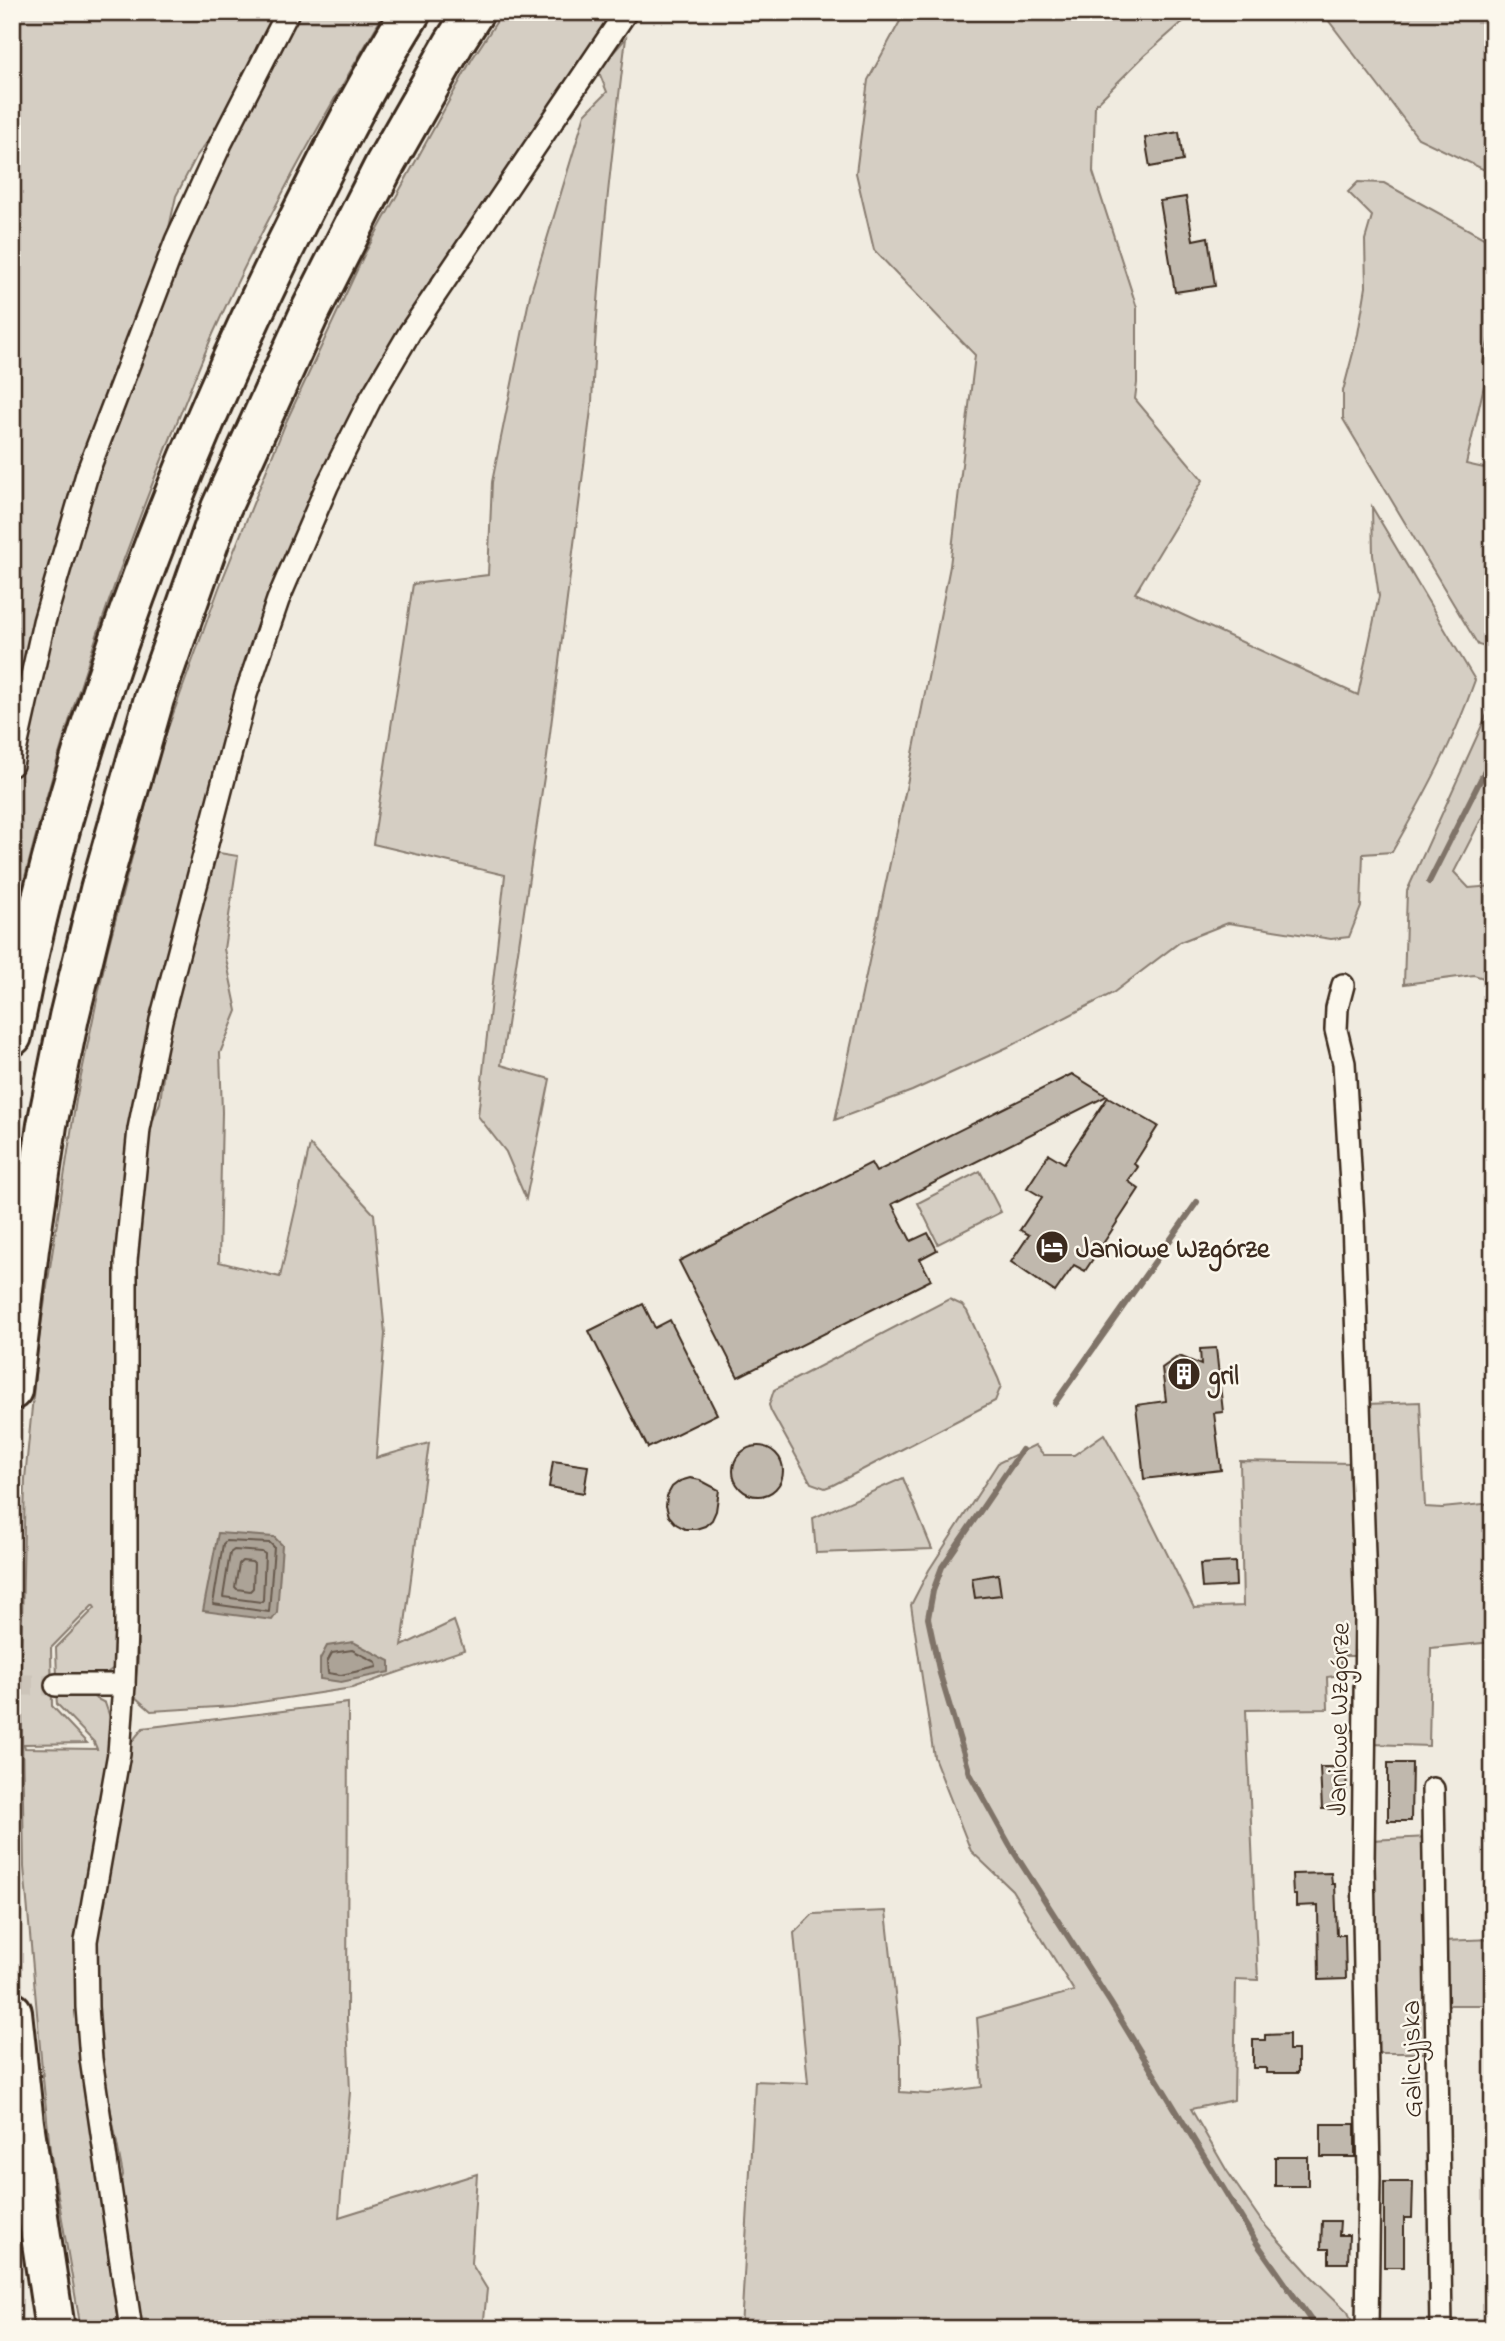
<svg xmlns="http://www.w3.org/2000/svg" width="1505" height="2341" viewBox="0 0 1505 2341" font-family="'Indie Flower',sans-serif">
	<rect width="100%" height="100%" fill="#f0ebe0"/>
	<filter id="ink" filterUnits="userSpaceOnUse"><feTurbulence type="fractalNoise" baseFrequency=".0143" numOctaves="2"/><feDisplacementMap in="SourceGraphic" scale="14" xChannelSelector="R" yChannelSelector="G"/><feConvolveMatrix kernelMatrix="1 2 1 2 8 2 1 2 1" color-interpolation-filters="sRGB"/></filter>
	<g filter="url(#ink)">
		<g fill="#d5cec3" stroke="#887c70" stroke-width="2">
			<path d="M12 12H276L211 137 196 157 176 196 167 237 12 727Z"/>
			<path d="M297 12H385C323 117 263 223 213 334 199 366 186 400 173 432 107 594 52 760 12 930V791L35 689 93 481 147 330 229 141Z"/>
			<path d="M503 12H618L313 497 130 1127 115 1667 101 1677H57L56 1648 95 1608 93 1605 51 1648 52 1706 87 1743 24 1744 25 1748 97 1749 94 1742 57 1704 56 1692H84L105 1703 114 1729 78 1934 122 2329H81L50 2150 40 2047 24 1867 21 1667 25 1479 38 1345 76 1100 107 952 161 747 219 588 286 422 364 255 472 59Z"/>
			<path d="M905 12H1194L1144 56 1095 105 1093 172 1137 308V383L1135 399 1203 480 1135 593 1358 695 1379 596 1373 555 1372 507 1475 680C1454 741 1424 796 1392 852L1363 854 1361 907 1349 937 1331 939 1228 923 1180 942 1113 993 1008 1047 912 1091 835 1120 907 784 950 566 975 355 874 250 856 173 868 80Z"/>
			<path d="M1322 12H1493V174L1418 138Z"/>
			<path d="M626 38C611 159 597 280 592 402L547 757 501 1065 550 1079 526 1199 506 1152 478 1116 505 875 373 844 413 584 488 575 492 482 530 295 585 114 607 92 598 70Z"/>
			<path d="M1358 182 1384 183 1493 243V322L1483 363 1489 364 1466 464 1493 470V649L1478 645 1343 419V391L1358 334 1366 287 1365 240 1372 216 1348 192Z"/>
			<path d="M1493 701V796L1454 872 1469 888 1493 886V981L1474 975 1404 984 1407 891Z"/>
			<path d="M213 852 238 856 224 949 237 1011 220 1053 222 1112 219 1262 280 1277 310 1145 374 1214 385 1334 376 1458 429 1443 402 1646 454 1621 464 1650 352 1688 234 1706 151 1711 134 1696 138 1659 133 1287 150 1126 160 1103 168 1035Z"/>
			<path d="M980 1171 1001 1212 938 1244 918 1203Z"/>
			<path d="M949 1299 962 1305 967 1311 998 1378 1001 1386 995 1401 833 1485 825 1488 811 1483 771 1411 769 1405 774 1390Z"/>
			<path d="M1420 1402 1425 1507 1442 1508 1493 1503V1642L1431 1648 1429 1746 1371 1744 1366 1404Z"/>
			<path d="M1104 1434 1136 1491 1194 1608 1243 1606 1240 1461 1352 1463 1356 1656H1341V1675L1327 1677 1328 1709 1246 1710 1258 1980 1236 1979 1234 2100 1191 2109 1227 2171 1262 2222 1310 2275 1348 2312 1355 2329H741L755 2081 808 2083 794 1933 813 1914 886 1911 900 2040V2092L928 2094 982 2087 977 2018 1074 1991 1012 1890 971 1851 934 1757 911 1605 929 1570 998 1463 1035 1445 1044 1455H1074Z"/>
			<path d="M903 1478 932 1549 816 1553 813 1518Z"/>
			<path d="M348 1703 347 2019 350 2092 339 2217 477 2174 471 2263 487 2289 483 2329H139L118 2193 123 2175 98 2044 93 1948 129 1745 143 1728Z"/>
			<path d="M1428 1837 1432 2053H1374L1371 1840Z"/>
			<path d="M1493 1939V2005H1445L1443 1941Z"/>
		</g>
		<g fill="#aca397" stroke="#7f7367" stroke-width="2">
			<path d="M218 1533 274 1537 282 1545 277 1613 272 1620 203 1611Z"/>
			<path d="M353 1642 390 1661V1672L341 1682 320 1679V1659L327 1646Z"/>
		</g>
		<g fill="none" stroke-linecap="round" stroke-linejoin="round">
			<g stroke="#685a4e" stroke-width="2">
				<path d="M226 1541 270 1543 274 1547 269 1612 213 1604 223 1544Z"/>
				<path d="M234 1550 262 1552 265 1554 263 1600 261 1602 223 1597 230 1553Z"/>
				<path d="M242 1561 252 1562 254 1564 253 1588 250 1591 237 1589 235 1587 239 1564Z"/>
				<path d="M352 1650 376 1662 377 1667 341 1675 328 1673 327 1662 332 1653Z"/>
			</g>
			<g stroke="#7f7367" stroke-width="6">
				<path d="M1429 882 1493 755"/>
				<path d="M1055 1403 1197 1202"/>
				<path d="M1022 1450 942 1567 933 1591 928 1618 940 1674 970 1774 1010 1846 1110 2002 1256 2242 1317 2329"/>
			</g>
		</g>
		<g fill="#c0b8ad" stroke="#3b2a1e" stroke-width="2">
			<path d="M1179 132 1183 161 1150 167 1145 138Z"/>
			<path d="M1186 197 1193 240 1208 237 1215 286 1175 292 1160 201Z"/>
			<path d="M1072 1074 1107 1096 892 1204 911 1241 928 1233 937 1250 920 1259 931 1280 738 1377 679 1261 871 1163 876 1172Z"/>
			<path d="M1108 1097 1158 1126 1134 1164 1138 1167 1128 1181 1139 1189 1085 1271 1074 1265 1055 1292 1011 1262 1029 1235 1020 1230 1042 1197 1027 1188 1049 1154 1064 1163Z"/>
			<path d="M643 1304 655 1328 670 1320 717 1414 648 1448 589 1331Z"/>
			<path d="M1216 1348 1223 1412 1214 1413 1221 1470 1144 1479 1136 1405 1166 1401 1162 1368 1179 1356 1201 1365 1200 1349Z"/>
			<circle cx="758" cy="1471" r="25"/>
			<path d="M553 1461 588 1466 584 1493 549 1487Z"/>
			<path d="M690 1478 700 1480 719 1490 716 1511 712 1520 705 1526 696 1529H685L676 1524 669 1516 666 1506 667 1496 672 1487 680 1481Z"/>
			<path d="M1235 1562 1236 1586 1202 1588 1200 1564Z"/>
			<path d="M998 1574 1001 1595 975 1598 972 1578Z"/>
			<path d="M1388 1763H1412L1411 1821H1388Z"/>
			<path d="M1320 1767H1347L1346 1797H1343V1809H1322Z"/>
			<path d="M1331 1873 1332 1884H1335L1337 1935H1345L1346 1979 1319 1980 1318 1905 1296 1906V1895H1293L1292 1874Z"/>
			<path d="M1289 2034V2050H1298V2073H1266V2068H1253V2040H1265V2035Z"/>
			<rect x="1321" y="2124" width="34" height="33"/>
			<rect x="1275" y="2157" width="33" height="29"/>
			<path d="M1384 2182H1413L1412 2218H1404V2267H1384Z"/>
			<path d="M1322 2221H1340L1339 2235H1349L1348 2263H1329V2249H1321Z"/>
		</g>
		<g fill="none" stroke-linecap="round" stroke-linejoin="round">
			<path stroke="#ccc4b9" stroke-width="21" stroke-dasharray="21 10" stroke-linecap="butt" d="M12 1685H56"/>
			<defs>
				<g id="minor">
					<path d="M12 765 44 622 88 471 176 241 221 143 288 12"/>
					<path d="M1343 985 1337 1008 1336 1030 1344 1063 1353 1219 1366 1617 1363 1864 1369 2176 1367 2329"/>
					<path d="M56 1685H124L119 1753 86 1941 87 2007 91 2059 131 2329"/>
					<path d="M124 1685 126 1628V1261L139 1129 161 1020 246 694 278 600 327 486 370 400 410 332 626 12"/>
					<path d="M1433 1789 1441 2329"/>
				</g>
				<g id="motorway">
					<path d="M12 1036C63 765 160 504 280 257 321 174 362 90 411 12"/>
					<path d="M12 1390 29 1249 47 1125 69 1017 100 890 154 699 221 508 311 310 384 166 454 43 474 12"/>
					<path d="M12 2012 24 2123 55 2329"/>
				</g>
			</defs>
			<use href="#minor" stroke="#3b2a1e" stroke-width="26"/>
			<use href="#motorway" stroke="#3b2a1e" stroke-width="44"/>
			<use href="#minor" stroke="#fbf7ec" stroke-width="21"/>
			<use href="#motorway" stroke="#fbf7ec" stroke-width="38"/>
		</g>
	</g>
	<defs>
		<symbol id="hotel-disc" viewBox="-11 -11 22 22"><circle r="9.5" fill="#3b2a1e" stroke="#fbf7ec"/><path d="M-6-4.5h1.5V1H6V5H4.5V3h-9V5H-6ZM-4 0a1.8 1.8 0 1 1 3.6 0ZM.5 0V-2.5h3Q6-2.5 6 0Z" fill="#fff"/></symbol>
		<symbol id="building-disc" viewBox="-11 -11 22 22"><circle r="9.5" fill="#3b2a1e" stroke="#fbf7ec"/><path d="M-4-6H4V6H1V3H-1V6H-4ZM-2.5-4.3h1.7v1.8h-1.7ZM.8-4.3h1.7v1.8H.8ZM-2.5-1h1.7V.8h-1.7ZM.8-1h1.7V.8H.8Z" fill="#fff"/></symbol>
	</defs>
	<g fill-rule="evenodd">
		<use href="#hotel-disc" x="1033" y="1228" width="38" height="38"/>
		<use href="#building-disc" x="1165" y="1355" width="38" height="38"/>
	</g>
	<g text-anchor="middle" stroke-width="5" stroke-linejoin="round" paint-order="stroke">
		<g font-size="28" font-weight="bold" fill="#3b2a1e" stroke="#fbf7ec" text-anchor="start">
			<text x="1076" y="1257">Janiowe Wzgórze</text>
			<text x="1208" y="1384">gril</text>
		</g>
		<g font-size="28" fill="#3b2a1e" stroke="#fbf7ec">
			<text transform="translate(1337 1719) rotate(-89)" y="10">Janiowe Wzgórze</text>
			<text transform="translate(1410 2059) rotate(-91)" y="10">Galicyjska</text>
		</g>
	</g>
	<rect width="1505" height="2341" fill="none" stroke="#fbf7ec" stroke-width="42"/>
	<rect x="21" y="21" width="1463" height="2299" fill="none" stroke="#3b2a1e" stroke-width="2.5" filter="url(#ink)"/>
</svg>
